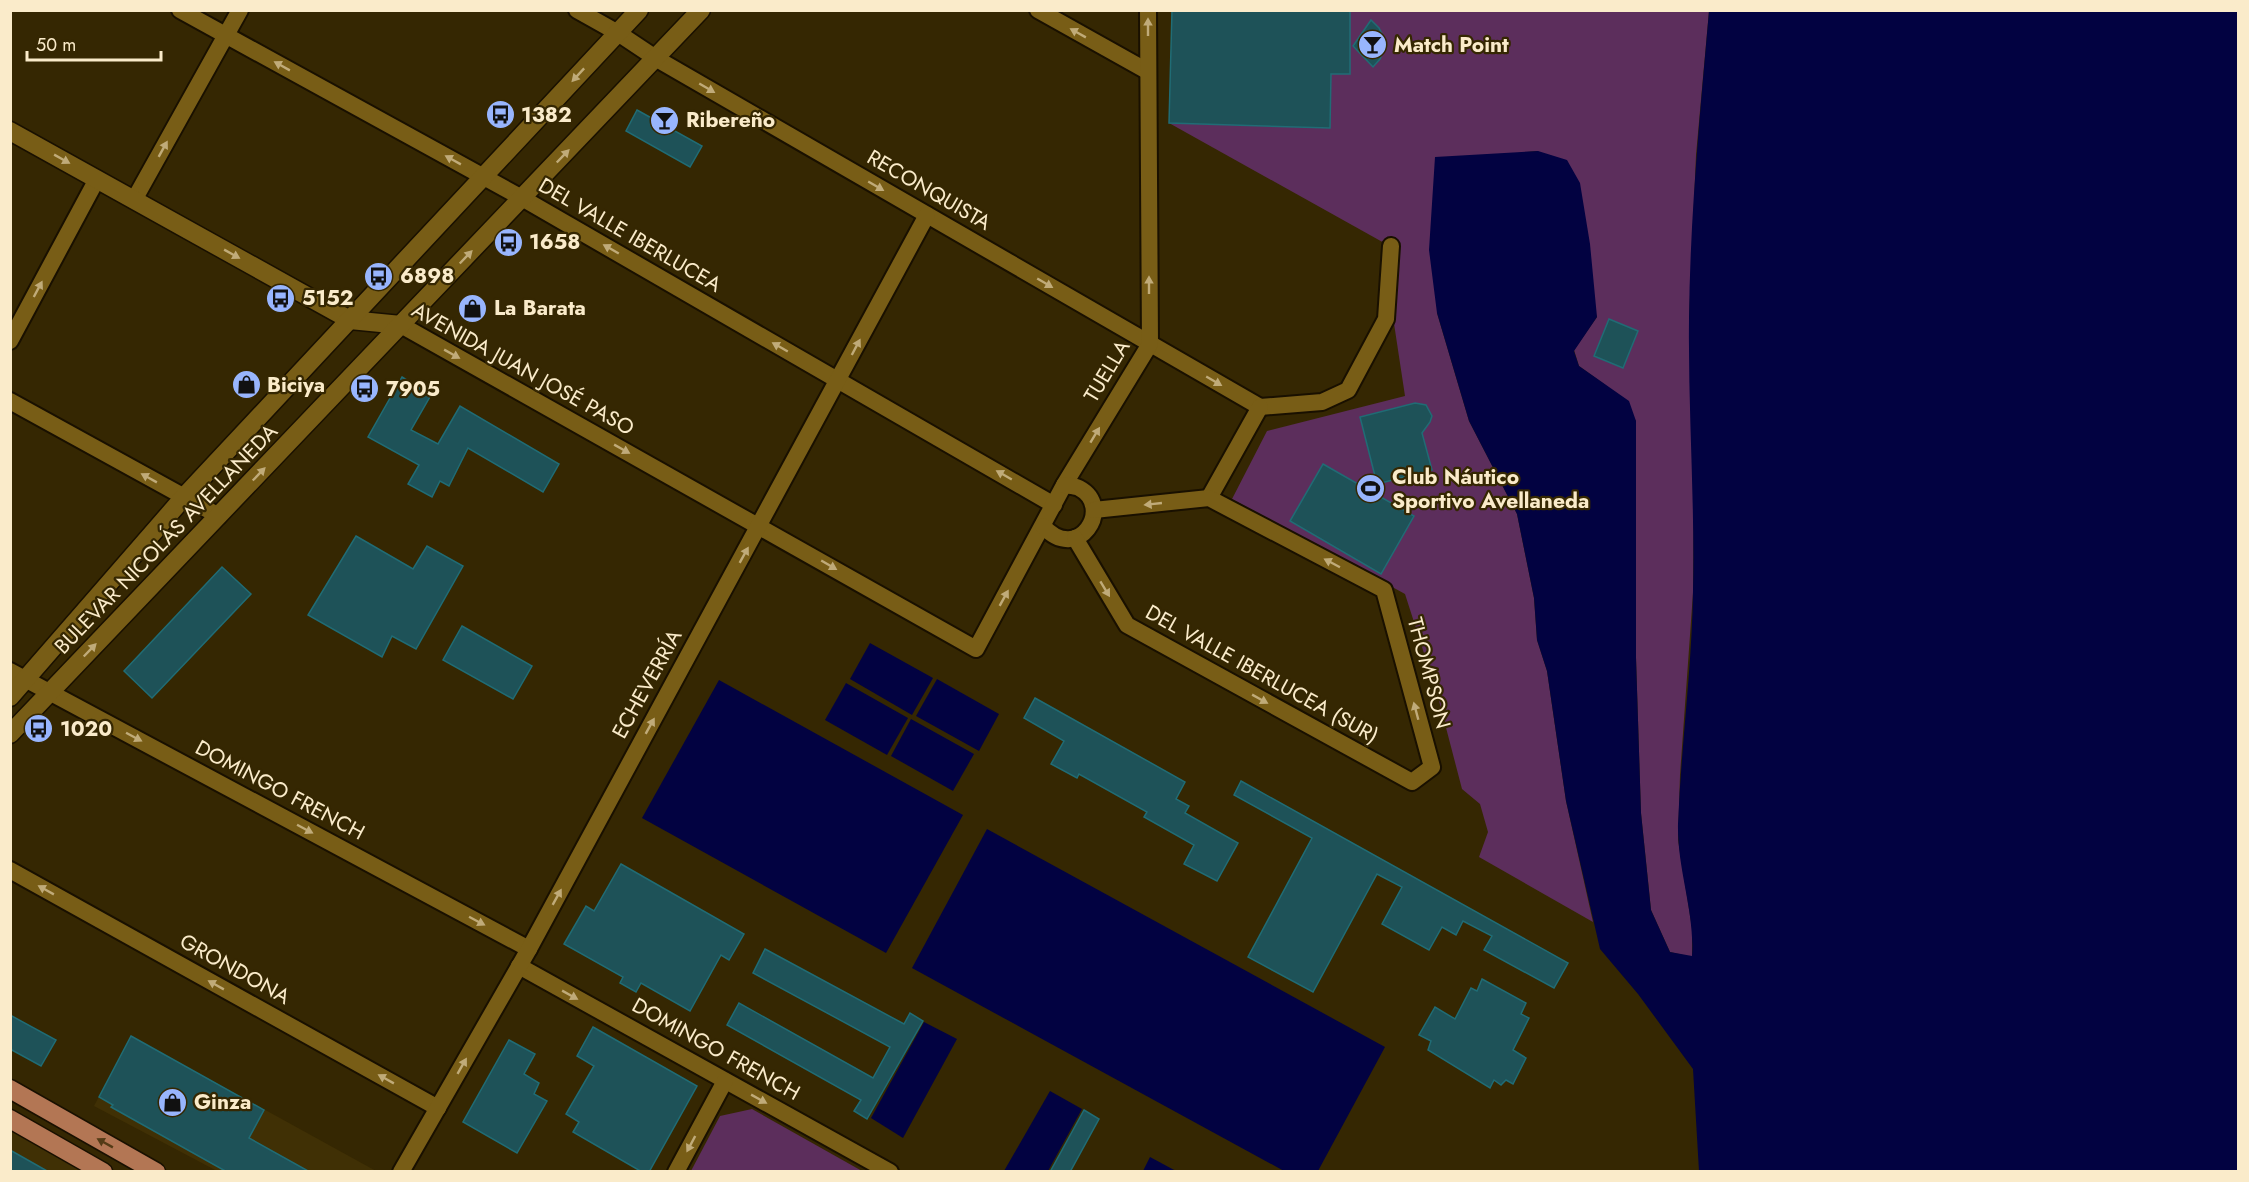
<svg xmlns="http://www.w3.org/2000/svg" width="2249" height="1182" viewBox="0 0 2249 1182" font-family="Jost,sans-serif">
	<rect width="100%" height="100%" fill="#352702"/>
	<g fill="#403005">
		<path d="M131 1036 376 1171H217L94 1106Z"/>
		<path d="M11 1119 103 1171H11Z"/>
	</g>
	<g fill="#5c2e5c">
		<path d="M1172 11H1709L1696 155 1689 319 1694 479 1693 593 1680 775 1678 840 1692 928V957L1670 952 1651 910 1641 813 1636 658V421L1604 384 1579 366 1574 350 1597 317 1538 151 1506 154 1437 313 1469 421 1517 514 1534 598 1537 640 1547 671 1566 801 1593 922 1479 857 1488 832 1480 804 1462 789 1438 697 1405 594 1232 499 1267 431 1405 396 1393 317 1395 249 1169 123Z"/>
		<path d="M752 1109 862 1171H691L720 1116Z"/>
	</g>
	<g fill="#020241">
		<path d="M1709 11H2238V1171H1699L1693 1069 1638 994 1600 949 1566 801 1547 671 1537 640 1534 598 1517 514 1469 421 1437 313 1429 250 1435 157 1538 151 1567 160 1580 183 1590 244 1597 317 1574 351 1579 366 1629 401 1636 421V658L1641 813 1651 910 1670 952 1692 956C1695 912 1677 869 1678 824 1681 746 1692 669 1693 591 1695 501 1688 410 1689 320 1690 216 1700 113 1709 11Z"/>
		<path d="M870 643 933 678 912 715 850 679Z"/>
		<path d="M937 679 999 714 979 751 916 716Z"/>
		<path d="M719 680 963 815 886 953 642 818Z"/>
		<path d="M846 683 908 718 887 755 825 720Z"/>
		<path d="M911 719 974 754 953 791 891 756Z"/>
		<path d="M987 829 1385 1047 1318 1171H1284L912 968Z"/>
		<path d="M924 1022 957 1039 903 1138 871 1118Z"/>
		<path d="M1050 1091 1082 1109 1048 1171H1004Z"/>
		<path d="M1150 1157 1176 1171H1143Z"/>
	</g>
	<g fill="#1e5258" stroke="#206c75" stroke-width="1.5">
		<path d="M1172 10H1350V74H1331L1330 128 1169 123Z"/>
		<path d="M1371 20 1379 28 1384 38V49L1380 59 1373 67 1353 46Z"/>
		<path d="M637 110 702 146 690 167 626 131Z"/>
		<path d="M1609 319 1638 331 1623 368 1594 356Z"/>
		<path d="M402 377 431 395 411 430 438 444 460 406 559 464 543 492 468 448 449 486 440 481 432 497 408 484 419 465 368 437Z"/>
		<path d="M1415 403 1426 405 1432 416 1430 422 1422 433 1432 470 1377 484 1360 417Z"/>
		<path d="M1323 464 1414 516 1381 574 1290 521Z"/>
		<path d="M356 536 413 569 427 546 463 566 416 649 392 636 382 657 308 615Z"/>
		<path d="M222 567 251 594 152 698 124 671Z"/>
		<path d="M462 626 532 666 513 699 443 660Z"/>
		<path d="M1035 698 1185 782 1176 799 1189 806 1185 813 1238 843 1217 881 1184 864 1194 845 1144 817 1147 812 1079 774 1077 778 1051 764 1064 741 1024 718Z"/>
		<path d="M1241 781 1568 963 1554 988 1484 950 1492 936 1463 921 1456 935 1442 927 1429 950 1382 924 1402 887 1377 874 1313 992 1248 957 1312 838 1234 795Z"/>
		<path d="M621 864 744 934 729 960 721 955 690 1011 641 983 636 992 620 983 623 977 564 944 586 906 594 911Z"/>
		<path d="M765 949 904 1024 910 1013 923 1021 867 1119 854 1111 861 1100 727 1025 739 1003 873 1078 890 1047 753 973Z"/>
		<path d="M1482 979 1526 1003 1521 1014 1529 1018 1513 1050 1526 1058 1513 1084 1506 1080 1501 1085 1494 1080 1490 1088 1428 1050 1431 1041 1419 1035 1435 1007 1455 1019 1471 988 1477 991Z"/>
		<path d="M10 1015 56 1040 41 1066 10 1049Z"/>
		<path d="M593 1027 697 1086 649 1172H642L573 1132 579 1122 566 1114 594 1066 577 1056Z"/>
		<path d="M131 1036 264 1110 249 1138 310 1172H227L111 1107 113 1105 99 1097Z"/>
		<path d="M509 1040 535 1054 524 1074 539 1083 534 1094 547 1101 517 1153 463 1122Z"/>
		<path d="M1084 1110 1099 1119 1070 1172H1050Z"/>
		<path d="M10 1150 49 1172H10Z"/>
	</g>
	<g fill="none" stroke-linecap="round" stroke-linejoin="round">
		<defs>
			<g id="minor">
				<path d="M180 10 522 198 1054 505"/>
				<path d="M577 10 618 33 657 59 1260 407"/>
				<path d="M1038 10 1147 71"/>
				<path d="M134 200 240 10"/>
				<path d="M401 325 976 649 1064 485 1150 344 1148 10"/>
				<path d="M10 341 97 179"/>
				<path d="M10 401 219 516"/>
				<path d="M1260 407 1322 402 1348 390 1386 319 1391 246"/>
				<path d="M1209 498 1260 407"/>
				<path d="M1043 526C1078 565 1115 507 1079 488 1075 486 1069 486 1064 485"/>
				<path d="M1075 538 1127 625 1412 782 1432 767 1384 590 1209 498 1094 510"/>
				<path d="M10 671 529 949"/>
				<path d="M10 870 438 1108"/>
				<path d="M519 966 890 1172"/>
				<path d="M401 1172 529 949 927 215"/>
				<path d="M676 1172 725 1081"/>
			</g>
			<path id="tertiary" d="M10 131 350 320 401 325"/>
			<g id="secondary">
				<path d="M10 697 184 497 639 10"/>
				<path d="M10 734 701 10"/>
			</g>
			<g id="primary">
				<path d="M10 1089 156 1172"/>
				<path d="M10 1119 103 1172"/>
			</g>
		</defs>
		<use href="#minor" stroke="#191000" stroke-width="20"/>
		<use href="#tertiary" stroke="#191000" stroke-width="21"/>
		<use href="#secondary" stroke="#191000" stroke-width="21"/>
		<use href="#primary" stroke="#191000" stroke-width="21"/>
		<use href="#minor" stroke="#785d16" stroke-width="16"/>
		<use href="#tertiary" stroke="#785d16" stroke-width="18"/>
		<use href="#secondary" stroke="#785d16" stroke-width="18"/>
		<use href="#primary" stroke="#b37654" stroke-width="18"/>
	</g>
	<defs><path id="oneway-solid" d="M-6-.8H1V-3.2L6.5 0L1 3.2V.8H-6Z" transform="scale(1.5)"/></defs>
	<g fill="#c0ab79">
		<use href="#oneway-solid" transform="translate(1148 27) rotate(-90)"/>
		<use href="#oneway-solid" transform="translate(1078 33) rotate(-151)"/>
		<use href="#oneway-solid" transform="translate(282 66) rotate(-151)"/>
		<use href="#oneway-solid" transform="translate(578 75) rotate(133)"/>
		<use href="#oneway-solid" transform="translate(707 88) rotate(30)"/>
		<use href="#oneway-solid" transform="translate(163 149) rotate(-61)"/>
		<use href="#oneway-solid" transform="translate(563 156) rotate(-46)"/>
		<use href="#oneway-solid" transform="translate(62 159) rotate(29)"/>
		<use href="#oneway-solid" transform="translate(453 160) rotate(-151)"/>
		<use href="#oneway-solid" transform="translate(876 186) rotate(30)"/>
		<use href="#oneway-solid" transform="translate(611 249) rotate(-150)"/>
		<use href="#oneway-solid" transform="translate(232 254) rotate(29)"/>
		<use href="#oneway-solid" transform="translate(466 257) rotate(-46)"/>
		<use href="#oneway-solid" transform="translate(1045 283) rotate(30)"/>
		<use href="#oneway-solid" transform="translate(1149 285) rotate(-90)"/>
		<use href="#oneway-solid" transform="translate(38 289) rotate(-62)"/>
		<use href="#oneway-solid" transform="translate(780 347) rotate(-150)"/>
		<use href="#oneway-solid" transform="translate(856 347) rotate(-62)"/>
		<use href="#oneway-solid" transform="translate(452 354) rotate(29)"/>
		<use href="#oneway-solid" transform="translate(1214 381) rotate(30)"/>
		<use href="#oneway-solid" transform="translate(1095 435) rotate(-59)"/>
		<use href="#oneway-solid" transform="translate(622 449) rotate(29)"/>
		<use href="#oneway-solid" transform="translate(259 474) rotate(-46)"/>
		<use href="#oneway-solid" transform="translate(1004 475) rotate(-150)"/>
		<use href="#oneway-solid" transform="translate(149 478) rotate(-151)"/>
		<use href="#oneway-solid" transform="translate(1153 504) rotate(174)"/>
		<use href="#oneway-solid" transform="translate(744 555) rotate(-61)"/>
		<use href="#oneway-solid" transform="translate(1332 563) rotate(-152)"/>
		<use href="#oneway-solid" transform="translate(829 565) rotate(30)"/>
		<use href="#oneway-solid" transform="translate(1105 589) rotate(59)"/>
		<use href="#oneway-solid" transform="translate(1004 598) rotate(-61)"/>
		<use href="#oneway-solid" transform="translate(90 650) rotate(-46)"/>
		<use href="#oneway-solid" transform="translate(1260 699) rotate(29)"/>
		<use href="#oneway-solid" transform="translate(1416 711) rotate(-105)"/>
		<use href="#oneway-solid" transform="translate(650 726) rotate(-61)"/>
		<use href="#oneway-solid" transform="translate(134 737) rotate(28)"/>
		<use href="#oneway-solid" transform="translate(305 829) rotate(28)"/>
		<use href="#oneway-solid" transform="translate(46 890) rotate(-151)"/>
		<use href="#oneway-solid" transform="translate(557 897) rotate(-61)"/>
		<use href="#oneway-solid" transform="translate(477 921) rotate(28)"/>
		<use href="#oneway-solid" transform="translate(216 985) rotate(-151)"/>
		<use href="#oneway-solid" transform="translate(570 995) rotate(29)"/>
		<use href="#oneway-solid" transform="translate(462 1066) rotate(-60)"/>
		<use href="#oneway-solid" transform="translate(386 1079) rotate(-151)"/>
		<use href="#oneway-solid" transform="translate(759 1099) rotate(29)"/>
		<use href="#oneway-solid" transform="translate(691 1144) rotate(118)"/>
	</g>
	<use fill="#543b16" href="#oneway-solid" transform="translate(105 1143) rotate(-151)"/>
	<defs>
		<symbol id="bar-disc" viewBox="-11 -11 22 22"><circle r="9.5" fill="#98b5fd" stroke="#352702"/><path d="M-6-5H6L.8 .8V4.5H3.5V6h-7V4.5H-.8V.8Z" fill="#111"/></symbol>
		<symbol id="bus-disc" viewBox="-11 -11 22 22"><circle r="9.5" fill="#98b5fd" stroke="#352702"/><path d="M-5-6H5V4H4V6H2V4H-2V6H-4V4H-5ZM-3.5-4V0h7V-4ZM-3.5 1.2v1.5H-2V1.2ZM2 1.2v1.5H3.5V1.2Z" fill="#111"/></symbol>
		<symbol id="shop-disc" viewBox="-11 -11 22 22"><circle r="9.5" fill="#98b5fd" stroke="#352702"/><path d="M-5-2.5h2.3a2.7 3.5 0 0 1 5.4 0H5L5.5 6h-11ZM-1.5-2.5h3a1.5 2.3 0 0 0-3 0Z" fill="#111"/></symbol>
		<symbol id="stadium-disc" viewBox="-11 -11 22 22"><circle r="9.5" fill="#98b5fd" stroke="#352702"/><path d="M0-5a6.5 5 0 1 0 0 10a6.5 5 0 1 0 0-10ZM-3.5-1.8h7v3.6h-7Z" fill="#111"/></symbol>
	</defs>
	<g fill-rule="evenodd">
		<use href="#bar-disc" x="1356" y="28" width="33" height="33"/>
		<use href="#bus-disc" x="484" y="98" width="33" height="33"/>
		<use href="#bar-disc" x="648" y="104" width="33" height="33"/>
		<use href="#bus-disc" x="492" y="226" width="33" height="33"/>
		<use href="#bus-disc" x="362" y="260" width="33" height="33"/>
		<use href="#bus-disc" x="264" y="282" width="33" height="33"/>
		<use href="#shop-disc" x="456" y="292" width="33" height="33"/>
		<use href="#shop-disc" x="230" y="368" width="33" height="33"/>
		<use href="#bus-disc" x="348" y="372" width="33" height="33"/>
		<use href="#stadium-disc" x="1354" y="472" width="33" height="33"/>
		<use href="#bus-disc" x="22" y="712" width="33" height="33"/>
		<use href="#shop-disc" x="156" y="1086" width="33" height="33"/>
	</g>
	<g text-anchor="middle" stroke-width="4.5" stroke-linejoin="round" paint-order="stroke">
		<g font-size="21" font-weight="bold" fill="#faebca" stroke="#352702" text-anchor="start">
			<text x="1394" y="52">Match Point</text>
			<text x="521" y="122">1382</text>
			<text x="686" y="127">Ribereño</text>
			<text x="529" y="249">1658</text>
			<text x="400" y="283">6898</text>
			<text x="302" y="305">5152</text>
			<text x="494" y="315">La Barata</text>
			<text x="267" y="392">Biciya</text>
			<text x="386" y="396">7905</text>
			<text x="1392" y="484">Club Náutico<tspan x="1392" dy="24">Sportivo Avellaneda</tspan></text>
			<text x="60" y="736">1020</text>
			<text x="194" y="1109">Ginza</text>
		</g>
		<g font-size="21" fill="#faebca" stroke="#352702">
			<text transform="translate(929 190) rotate(30)" y="7">RECONQUISTA</text>
			<text transform="translate(630 235) rotate(30)" y="7">DEL VALLE IBERLUCEA</text>
			<text transform="translate(523 369) rotate(29)" y="7">AVENIDA JUAN JOSÉ PASO</text>
			<text transform="translate(1107 371) rotate(-59)" y="7">TUELLA</text>
			<text transform="translate(166 539) rotate(-46)" y="7">BULEVAR NICOLÁS AVELLANEDA</text>
			<text transform="translate(1429 673) rotate(75)" y="7">THOMPSON</text>
			<text transform="translate(1262 674) rotate(29)" y="7">DEL VALLE IBERLUCEA (SUR)</text>
			<text transform="translate(647 684) rotate(-61)" y="7">ECHEVERRÍA</text>
			<text transform="translate(280 790) rotate(28)" y="7">DOMINGO FRENCH</text>
			<text transform="translate(235 969) rotate(29)" y="7">GRONDONA</text>
			<text transform="translate(716 1049) rotate(29)" y="7">DOMINGO FRENCH</text>
		</g>
	</g>
	<rect width="2249" height="1182" fill="none" stroke="#faebca" stroke-width="24"/>
	<path d="M27 51v9h134v-9" fill="none" stroke="#faebca" stroke-width="3"/>
	<text x="36" y="51" font-size="18" fill="#faebca" stroke="#352702" stroke-width="4.5" paint-order="stroke">50 m</text>
</svg>
